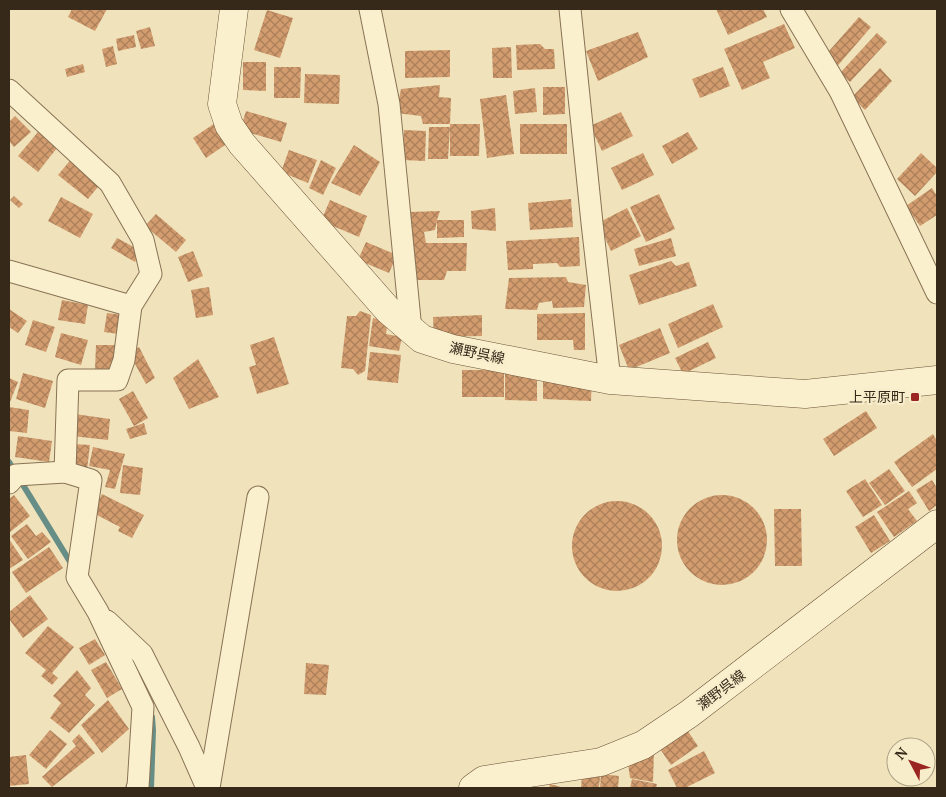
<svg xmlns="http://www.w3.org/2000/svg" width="946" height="797" viewBox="0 0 946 797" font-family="'PT Serif','Noto Sans JP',serif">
	<defs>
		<pattern id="building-cross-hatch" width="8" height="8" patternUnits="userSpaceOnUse" patternTransform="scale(1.25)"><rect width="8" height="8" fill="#d29c6e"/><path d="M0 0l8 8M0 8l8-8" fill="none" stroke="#ab7f5a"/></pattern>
	</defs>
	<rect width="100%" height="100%" fill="#f0e3bb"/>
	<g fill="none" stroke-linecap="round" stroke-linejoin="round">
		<g stroke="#678e86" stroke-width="6">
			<path d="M9 462 72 565"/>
			<path d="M151 788 153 730 152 717"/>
		</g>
	</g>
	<g fill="url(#building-cross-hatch)">
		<path d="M72 9H107L95 31 68 17Z"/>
		<path d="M716 9H763L767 17 728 35Z"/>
		<path d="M267 10 293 18 280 58 254 50Z"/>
		<path d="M859 17 871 27 834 70 822 59Z"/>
		<path d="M784 24 795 48 763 62 770 78 742 90 724 49Z"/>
		<path d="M150 27 155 46 141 49 136 31Z"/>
		<path d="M638 32 648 57 598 81 586 51Z"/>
		<path d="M877 33 887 42 850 82 840 73Z"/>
		<path d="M134 35 136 47 118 51 116 39Z"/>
		<path d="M540 44 545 49H554L555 69 517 70 516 45Z"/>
		<path d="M113 46 117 64 106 67 102 49Z"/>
		<path d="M511 47 512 78H493L492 48Z"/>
		<path d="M450 50V77L405 78V51Z"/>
		<path d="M243 62H266V91L243 90Z"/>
		<path d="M83 64 85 72 67 77 65 69Z"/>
		<path d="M274 67H301L300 98H274Z"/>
		<path d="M723 67 730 86 700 98 692 79Z"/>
		<path d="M880 68 892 81 865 110 852 97Z"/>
		<path d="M305 74 340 75 339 104 304 103Z"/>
		<path d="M440 85 439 97 451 98 450 124H423L421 116 396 113 401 89Z"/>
		<path d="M543 87H565V114L543 115Z"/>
		<path d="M535 88 537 112 515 114 513 91Z"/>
		<path d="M506 95 514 154 487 158 480 99Z"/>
		<path d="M246 111 287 123 281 142 240 130Z"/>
		<path d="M621 112 633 136 602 151 590 126Z"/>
		<path d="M15 116 31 132 14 147 9 141V122Z"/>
		<path d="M215 123 228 143 206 158 193 138Z"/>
		<path d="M450 124H480L479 156H450Z"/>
		<rect x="520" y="124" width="47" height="30"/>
		<path d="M429 127H450L448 159H428Z"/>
		<path d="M404 130 426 131 425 161 403 160Z"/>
		<path d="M38 132 57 148 38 172 18 156Z"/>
		<path d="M688 132 698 149 672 164 662 146Z"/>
		<path d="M354 145 380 162 360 196 331 183Z"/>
		<path d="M289 150 317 160 308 183 281 172Z"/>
		<path d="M643 153 654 175 622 190 611 168Z"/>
		<path d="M921 153 937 168V172L915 196 897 179Z"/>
		<path d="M73 157 102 182 88 199 58 175Z"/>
		<path d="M321 160 336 168 323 195 309 188Z"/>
		<path d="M932 188 937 196V215L920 226 906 206Z"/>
		<path d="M659 194 675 229 646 242 630 207Z"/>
		<path d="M14 196 23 204 19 208 10 200Z"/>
		<path d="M61 197 93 214 80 238 48 221Z"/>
		<path d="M571 199 573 227 530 230 528 203Z"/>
		<path d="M330 200 367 216 359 237 321 221Z"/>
		<path d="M495 208 496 231 472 229 471 211Z"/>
		<path d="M627 208 641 236 611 251 598 223Z"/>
		<path d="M440 211 437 220H464V237L437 238V221L435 230 424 232 426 243H467L466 271H447L444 280H414V242H407L409 212Z"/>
		<path d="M156 214 186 240 176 252 145 226Z"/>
		<path d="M579 237 580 266 560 267 557 263 533 264V269L508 270 506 241Z"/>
		<path d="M117 238 141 251 135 262 111 248Z"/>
		<path d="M671 238 676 256 639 266 634 249Z"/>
		<path d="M366 242 397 255 389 273 358 260Z"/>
		<path d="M193 251 203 276 188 282 178 257Z"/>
		<path d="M671 261 676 266 689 262 697 286 639 305 629 275Z"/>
		<path d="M566 277 568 282 586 285 584 307 553 308 552 301 539 303 537 310 505 309 509 278Z"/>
		<path d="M209 287 213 315 196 318 191 290Z"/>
		<path d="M62 300 88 305 85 324 58 320Z"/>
		<path d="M713 304 723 327 678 348 668 324Z"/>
		<path d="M9 309 27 321 18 333 9 327Z"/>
		<path d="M360 311 371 315 365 371 358 375 353 369 341 368 347 316H356Z"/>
		<path d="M107 313 122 315 119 334 104 332Z"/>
		<path d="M585 313V350H574L573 340H537V314Z"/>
		<path d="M482 315V336L434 337 433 317Z"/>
		<path d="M373 318 388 321 386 334 402 337 399 351 369 346Z"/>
		<path d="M33 320 55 327 46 352 25 345Z"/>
		<path d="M660 328 670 353 629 370 619 345Z"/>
		<path d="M61 333 88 340 81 365 55 357Z"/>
		<path d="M274 337 289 384 257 394 249 367 256 365 250 345Z"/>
		<path d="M708 342 716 358 683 374 675 358Z"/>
		<path d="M96 345H116L115 369H95Z"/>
		<path d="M139 347 155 378 146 384 129 353Z"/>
		<path d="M370 352 401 355 398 383 367 380Z"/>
		<path d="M198 359 219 397 189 409 173 378Z"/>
		<rect x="462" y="370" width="42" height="27"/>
		<path d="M23 373 53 381 45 408 16 399Z"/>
		<path d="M505 373 537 374V401L505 400Z"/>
		<path d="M543 376 592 378 591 401 543 399Z"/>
		<path d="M9 378 18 382 10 402 9 401Z"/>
		<path d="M133 391 148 418 134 426 119 399Z"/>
		<path d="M9 407 29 410 27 433 9 431Z"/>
		<path d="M866 411 877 428 834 456 823 439Z"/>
		<path d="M75 414 110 419 108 440 72 436Z"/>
		<path d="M144 423 147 434 130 439 126 429Z"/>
		<path d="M933 434 937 441V469L912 487 894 462Z"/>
		<path d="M18 436 52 441 49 462 15 457Z"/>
		<path d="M74 444 90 445 86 478 71 476Z"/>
		<path d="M93 447 125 454 115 489 105 487 110 470 89 466Z"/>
		<path d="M123 465 143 468 140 495 120 493Z"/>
		<path d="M889 469 905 491 885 505 869 483Z"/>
		<path d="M865 479 882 505 863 517 846 491Z"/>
		<path d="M932 480 937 488V505L929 511 916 490Z"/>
		<path d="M909 491 917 503 908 509 917 521 894 537 877 512Z"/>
		<path d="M102 494 144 515 132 538 118 531 120 527 93 513Z"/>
		<path d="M14 495 30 516 9 533V499Z"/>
		<circle cx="722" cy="540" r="45"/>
		<circle cx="617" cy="546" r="45"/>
		<path d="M774 509H801L802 566H775Z"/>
		<path d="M874 515 890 541 871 553 855 527Z"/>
		<path d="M27 524 36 536 42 532 51 542 28 559 11 536Z"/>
		<path d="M9 539 23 560 9 569Z"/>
		<path d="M49 547 63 568 26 593 12 572Z"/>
		<path d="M30 595 48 619 23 638 9 619V612Z"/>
		<path d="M48 626 74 647 52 673 58 678 52 685 41 676 46 670 25 653Z"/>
		<path d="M95 639 105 655 89 665 79 648Z"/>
		<path d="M106 662 122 689 107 698 91 670Z"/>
		<path d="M306 663 329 665 326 695 304 694Z"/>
		<path d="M77 670 91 688 85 695 95 705 69 733 50 718 61 703 53 696Z"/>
		<path d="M108 700 129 729 102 753 81 725Z"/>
		<path d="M685 727 698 746 671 765 658 746Z"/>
		<path d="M50 730 67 744 46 769 29 755Z"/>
		<path d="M79 734 95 753 52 787 42 777 76 746 72 741Z"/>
		<path d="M654 751 653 782 630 778 628 763Z"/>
		<path d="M704 751 715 773 685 788H677L668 770Z"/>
		<path d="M26 755 29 784 9 786V757Z"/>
		<path d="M601 774 619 776 618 788H600Z"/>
		<path d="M582 775 600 777 599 788H581Z"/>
		<path d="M632 779 657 784 656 788H630Z"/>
		<path d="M550 784 565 788H549Z"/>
	</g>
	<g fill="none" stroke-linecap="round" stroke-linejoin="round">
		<defs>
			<g id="minor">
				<path d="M370 9 389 104 411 330"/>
				<path d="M570 9 592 223 610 380"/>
				<path d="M791 9 840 91 937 293"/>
				<path d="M9 90 110 183 143 240 151 274 131 306 124 360 117 380H68L65 472"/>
				<path d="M9 271 131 306"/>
				<path d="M9 483 16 475 65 472 91 480 77 577 98 612 143 707 138 787 137 788"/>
				<path d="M107 621 142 654 189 747 207 788"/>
				<path d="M209 788 258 497"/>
			</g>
			<g id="secondary">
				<path d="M234 9 222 104 229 125 242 144 388 310 422 339 453 349 610 380 805 394 937 380"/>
				<path d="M473 788 484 780 601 762 643 745 689 714 937 524"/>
			</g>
		</defs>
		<use href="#minor" stroke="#887254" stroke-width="23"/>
		<use href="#secondary" stroke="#6a5337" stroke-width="29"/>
		<use href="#minor" stroke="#fbf0ce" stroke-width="21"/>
		<use href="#secondary" stroke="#fbf0ce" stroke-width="28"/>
	</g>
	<rect fill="#9b2520" stroke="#f8edcb" stroke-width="2" x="910" y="392" width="10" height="10" rx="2.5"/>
	<g text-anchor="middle" stroke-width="4.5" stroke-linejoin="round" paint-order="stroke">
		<g font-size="14" fill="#36291a" stroke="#f8edcb">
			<text transform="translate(477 353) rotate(12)" y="5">瀬野呉線</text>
			<text transform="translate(721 690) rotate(-37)" y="5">瀬野呉線</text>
		</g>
		<g font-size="14" fill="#36291a" stroke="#f8edcb" text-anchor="end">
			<text x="905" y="402">上平原町</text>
		</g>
	</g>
	<rect width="946" height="797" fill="none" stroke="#36291a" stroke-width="20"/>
	<g transform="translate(911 762) rotate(311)"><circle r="24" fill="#f8edcb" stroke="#aa9f84"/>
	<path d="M0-4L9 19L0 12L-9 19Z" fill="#9b2520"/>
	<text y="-8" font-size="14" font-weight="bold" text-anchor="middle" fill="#36291a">N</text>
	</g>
</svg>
